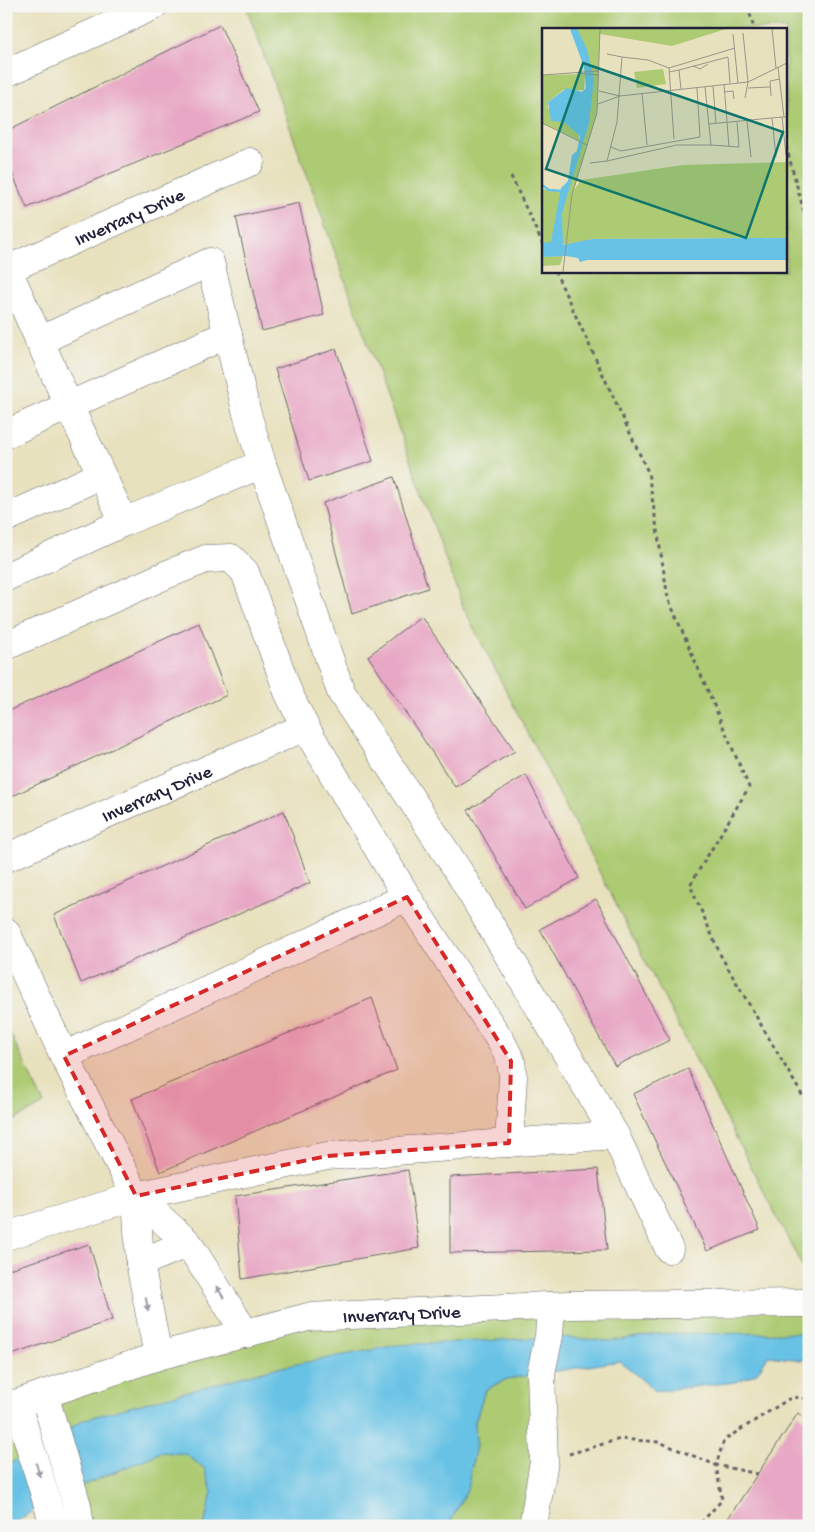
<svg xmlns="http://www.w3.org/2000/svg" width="815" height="1532" viewBox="0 0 815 1532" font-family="'Gochi Hand',sans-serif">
	<rect width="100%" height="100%" fill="#f6f6f2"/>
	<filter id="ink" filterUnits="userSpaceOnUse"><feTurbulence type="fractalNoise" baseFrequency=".02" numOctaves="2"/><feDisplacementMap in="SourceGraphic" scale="10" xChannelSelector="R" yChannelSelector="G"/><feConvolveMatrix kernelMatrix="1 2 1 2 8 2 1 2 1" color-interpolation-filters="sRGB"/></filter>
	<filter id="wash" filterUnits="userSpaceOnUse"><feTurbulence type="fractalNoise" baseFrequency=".0096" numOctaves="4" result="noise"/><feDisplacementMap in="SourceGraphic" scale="20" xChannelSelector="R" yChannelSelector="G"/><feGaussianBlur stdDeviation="1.12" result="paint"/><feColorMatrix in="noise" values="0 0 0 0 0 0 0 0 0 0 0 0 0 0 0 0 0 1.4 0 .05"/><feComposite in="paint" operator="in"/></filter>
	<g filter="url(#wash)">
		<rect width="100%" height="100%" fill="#e8e1bd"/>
		<g fill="#adcb73" stroke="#687657" fill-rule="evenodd">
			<path d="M246 6H809V1270L803 1268 463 607ZM544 29H786V271H544Z"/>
			<path d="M6 1025 44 1104 6 1125Z"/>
			<path d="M809 1303V1346L250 1385 6 1504V1407L308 1317Z"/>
			<path d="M541 1373 533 1526H452L450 1523 467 1490 476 1445 475 1422 485 1390 507 1379Z"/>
			<path d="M162 1452 185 1454 204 1468 212 1492 204 1526H80L72 1490Z"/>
		</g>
		<path fill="#67c2e5" stroke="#447290" d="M809 1333V1359L802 1360 768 1356 757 1373 736 1382 655 1391 620 1361 507 1379 485 1390 475 1422 476 1445 467 1490 450 1523 452 1526H204L212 1492 204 1468 185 1454 162 1452 60 1495 26 1515 11 1526H6V1466L85 1419 271 1369 397 1345 539 1338 549 1336 610 1341 658 1334Z"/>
		<g id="blocks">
			<g fill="#e8a8c5">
				<path d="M220 25 259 112 27 208 6 159V131Z"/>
				<path d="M299 203 324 315 262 331 236 217Z"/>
				<path d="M336 349 373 461 309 481 275 369Z"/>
				<path d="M394 477 428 588 352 614 323 503Z"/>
				<path d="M421 616 515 751 455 787 368 656Z"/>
				<path d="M199 623 227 695 6 799V712Z"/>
				<path d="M526 775 579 878 525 909 468 810Z"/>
				<path d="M284 811 310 883 81 983 54 915Z"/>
				<path d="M596 899 670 1040 615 1066 540 929Z"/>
				<path d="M372 998 397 1070 160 1172 132 1099Z"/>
				<path d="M688 1069 760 1230 707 1251 633 1094Z"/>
				<path d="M598 1169 607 1250 450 1253V1177Z"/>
				<path d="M408 1170 419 1248 242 1279 235 1196Z"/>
				<path d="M89 1244 112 1320 6 1357V1270Z"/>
				<path d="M798 1413 809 1422V1526H723Z"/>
			</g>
		</g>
	</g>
	<g filter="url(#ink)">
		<use href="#blocks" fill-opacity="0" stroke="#676568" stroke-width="1"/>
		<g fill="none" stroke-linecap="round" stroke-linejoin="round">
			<defs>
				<g id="minor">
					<path d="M6 73 153 6"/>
					<path d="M6 266 69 406 124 522"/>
					<path id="s1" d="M8 269 250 162"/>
					<path d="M39 341 210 262 246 410 262 464"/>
					<path d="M6 434 228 334"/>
					<path d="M6 518 101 475"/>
					<path d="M6 577 124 522 262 464 341 692 459 872 615 1135 327 1156 136 1196 6 1236"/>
					<path d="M6 646 168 574 206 559 231 558 245 572 288 692 305 727 407 897 502 1043 511 1061 513 1077 509 1143"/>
					<path id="s2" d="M6 858 305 727"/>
					<path d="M6 932 64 1056 136 1196 188 1243 246 1334"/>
					<path d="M64 1056 407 897"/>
					<path d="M615 1135 669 1249"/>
					<path d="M136 1196 140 1263 158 1356"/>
					<path d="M140 1263 188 1243"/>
					<path d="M44 1394 77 1505 80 1526"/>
					<path d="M17 1404 51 1515 59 1526"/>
					<path id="s3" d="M6 1407 158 1356 308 1317 568 1305 809 1303"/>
					<path d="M533 1526 544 1461 541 1373 549 1336 551 1306"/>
				</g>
			</defs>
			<use href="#minor" stroke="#676568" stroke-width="29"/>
			<g stroke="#676568" stroke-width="3" stroke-dasharray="4 4" stroke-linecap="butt">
				<path d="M748 6 754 29"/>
				<path d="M786 146 809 230"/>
				<path d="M511 176 544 247"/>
				<path d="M555 271 648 472 668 598 749 787 690 885 721 956 809 1107"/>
				<path d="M569 1454 620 1439 659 1442 716 1465 722 1500 698 1526"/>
				<path d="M758 1474 716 1465 724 1440 792 1397 809 1399"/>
			</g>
			<use href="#minor" stroke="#fff" stroke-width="28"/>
		</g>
		<defs><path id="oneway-solid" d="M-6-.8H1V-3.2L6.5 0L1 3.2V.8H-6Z" transform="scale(1.25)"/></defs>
		<g fill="#9c9ca7">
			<use href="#oneway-solid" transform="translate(220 1292) rotate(-123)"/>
			<use href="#oneway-solid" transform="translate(147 1304) rotate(79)"/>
			<use href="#oneway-solid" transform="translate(38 1470) rotate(74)"/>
		</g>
	</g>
	<path fill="#d62828" fill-opacity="0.2" stroke="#d62828" stroke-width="4" stroke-dasharray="10 6" stroke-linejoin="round" d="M407 897 511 1061 509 1143 327 1156 136 1196 64 1056Z"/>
	<g text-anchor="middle" stroke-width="5" stroke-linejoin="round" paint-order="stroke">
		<g font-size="19" fill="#22223b" stroke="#f6f6f2">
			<text dy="7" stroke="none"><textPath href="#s1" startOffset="132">Inverrary Drive</textPath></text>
			<text dy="7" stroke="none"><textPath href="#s2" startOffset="164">Inverrary Drive</textPath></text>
			<text dy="7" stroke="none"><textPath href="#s3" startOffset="409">Inverrary Drive</textPath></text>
		</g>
	</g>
	<g transform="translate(542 28)">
		<rect width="245" height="245" fill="#e8e1bd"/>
		<path d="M31 1H184L130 18 58 6 55 85 32 162 39 152 141 137 245 134V210L50 211 31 217 0 215V161L23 164 49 74 42 22ZM121 41 124 56 95 60 92 44ZM43 46 42 62H21L6 74V80L37 104V113L0 95V47ZM21 228 18 237 0 238V229Z" fill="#adcb73"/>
		<path d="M28 1H35L45 21 52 51 47 95 20 185 21 217 50 211 245 210V232H45L38 234 36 230 24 228 0 229V215L9 214 19 160 26 153 30 127 35 123 38 108 22 94 9 93 6 74 25 60 40 64 44 60 42 39Z" fill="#67c2e5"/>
		<path fill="none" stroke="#67c2e5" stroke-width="2.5" d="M0 157 7 162 20 163"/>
		<path fill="none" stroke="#999589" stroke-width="1" d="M230 1 234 40M201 5 206 54 203 70M191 6 196 55M65 26 80 29M151 38 158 41 166 36M236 39 242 89M127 40 132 111M137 42 186 29 188 55M127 44 137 42 139 61M35 45 57 47M0 47 57 43M182 56 187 119M171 58 174 96M163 59 169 117H135L65 133 75 94 80 29 106 32 127 40 193 20M206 60 228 59M57 63 78 68M182 64 191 63 192 71M100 65 105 117M229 68 228 53 238 51M56 76 78 68 206 54 245 35M230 90 234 129M205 93 209 129M0 95 45 117M167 96 240 89M169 117 197 119 195 94M69 119 79 123 158 109 155 60M244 127 240 89H245M48 135 65 133M21 244 30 166 55 85 58 1"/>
		<path fill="#0f766e" fill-opacity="0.15" stroke="#0f766e" stroke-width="2.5" d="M41 35 241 104 204 210 4 141Z"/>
		<rect width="245" height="245" fill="none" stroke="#22223b" stroke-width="2.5"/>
	</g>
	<rect width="815" height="1532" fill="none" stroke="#f6f6f2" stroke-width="25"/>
</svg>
